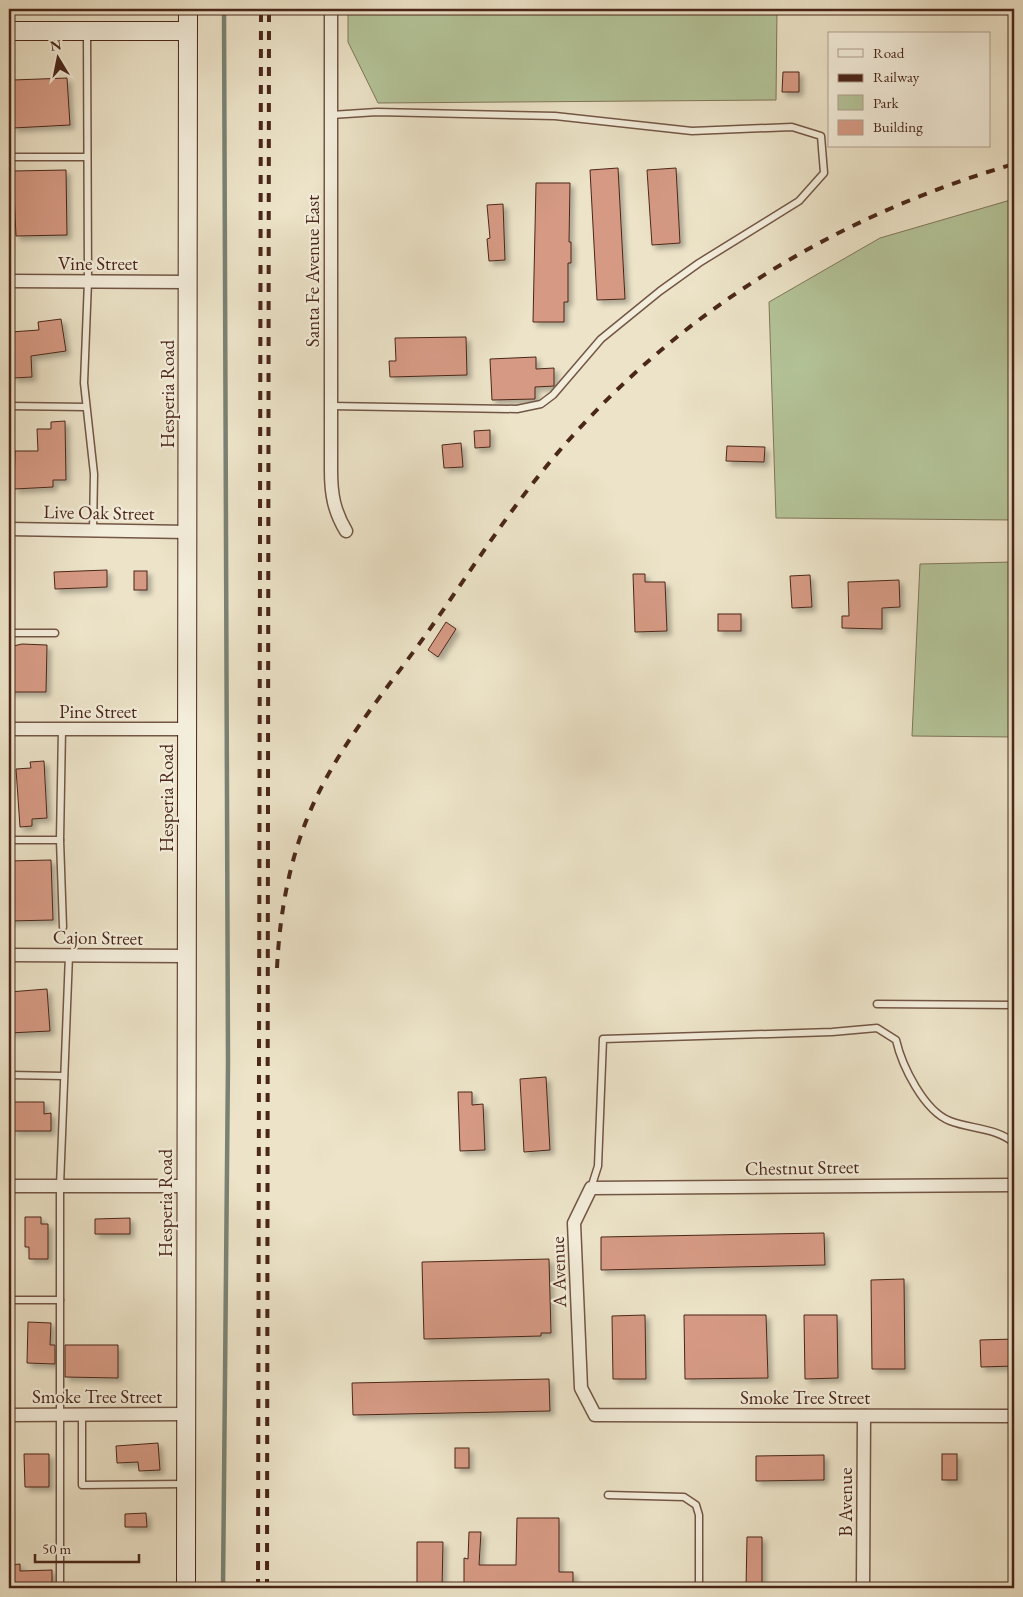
<svg xmlns="http://www.w3.org/2000/svg" width="1023" height="1597" viewBox="0 0 1023 1597" font-family="'EB Garamond',serif">
	<defs>
		<filter id="shadow"><feDropShadow dx="4" dy="4" stdDeviation="2.5" flood-color="#0004"/></filter>
	</defs>
	<rect width="100%" height="100%" fill="#ece3c8"/>
	<filter id="stains"><feTurbulence type="fractalNoise" baseFrequency=".004" numOctaves="4"/><feColorMatrix values="0 0 0 0 .2 0 0 0 0 .09 0 0 0 0 .02 0 0 0 .5 -.17"/></filter>
	<radialGradient id="worn" r=".72"><stop offset=".6" stop-color="#630" stop-opacity="0"/><stop offset="1" stop-color="#630" stop-opacity=".3"/></radialGradient>
	<g fill="#b4c499" stroke="#807659">
		<path d="M9 9H122L105 13H9Z"/>
		<path d="M348 9H777L776 100 378 103 348 42Z"/>
		<path d="M1014 199V520L776 518 769 302 880 238Z"/>
		<path d="M1014 562V737L912 736 920 564Z"/>
	</g>
	<g fill="none" stroke-linecap="round" stroke-linejoin="round">
		<path stroke="#7a8274" stroke-width="4.5" d="M223 1588 228 1063 224 9"/>
	</g>
	<g fill="#d69a84" stroke="#4b2719" filter="url(#shadow)">
		<path d="M783 72H799V92H782Z"/>
		<path d="M67 78 70 125 13 128V80Z"/>
		<path d="M618 168 625 299 597 300 590 170Z"/>
		<path d="M676 168 680 243 652 245 647 170Z"/>
		<path d="M66 170 67 235 16 236 13 171Z"/>
		<path d="M536 183H570L569 242H571V263H568V302H564V322H533Z"/>
		<path d="M503 204 505 260 489 261 487 239 490 238 487 205Z"/>
		<path d="M61 319 66 351 31 356 32 377 13 378 11 332 39 330 38 322Z"/>
		<path d="M466 337 467 375 390 377 389 361H396L395 338Z"/>
		<path d="M536 357V369L554 368V386L535 387V399L492 400 490 359Z"/>
		<path d="M65 421 66 480H53V487L14 489 15 451H38L37 429H51V422Z"/>
		<path d="M490 430V447L475 448 474 431Z"/>
		<path d="M461 443 463 467 444 468 442 445Z"/>
		<path d="M727 446 765 447 764 462 726 461Z"/>
		<path d="M107 570V587L55 589 54 572Z"/>
		<rect x="134" y="571" width="13" height="19"/>
		<path d="M633 574H645V582H665L667 631 635 632Z"/>
		<path d="M810 575 812 607 792 608 790 576Z"/>
		<path d="M899 580 900 607 882 608V629L842 628V616H849L848 582Z"/>
		<rect x="718" y="614" width="23" height="17"/>
		<path d="M446 622 456 629 438 657 428 650Z"/>
		<path d="M22 644 47 645 46 692H9V647Z"/>
		<path d="M44 761 47 818 32 819V826L20 827 16 769 31 768 30 762Z"/>
		<path d="M51 860 53 920 9 921V861Z"/>
		<path d="M47 989 50 1031 9 1033V992Z"/>
		<path d="M546 1077 550 1150 524 1152 520 1079Z"/>
		<path d="M458 1092H472V1105L483 1104 485 1150 460 1151Z"/>
		<path d="M13 1102H44V1114L51 1113V1131H13Z"/>
		<path d="M25 1217H41V1224H48V1259H29V1247H25Z"/>
		<path d="M130 1218V1234H95V1219Z"/>
		<path d="M824 1233 825 1265 601 1270V1237Z"/>
		<path d="M549 1259 551 1333H541V1336L424 1339 422 1262Z"/>
		<path d="M904 1279 905 1369H872L871 1280Z"/>
		<path d="M645 1315 646 1379H613L612 1316Z"/>
		<path d="M684 1315H766L768 1378 685 1379Z"/>
		<path d="M804 1315H837L838 1378 805 1379Z"/>
		<path d="M28 1322 51 1323 50 1345H55V1364L27 1363Z"/>
		<path d="M1014 1339V1366L981 1367 980 1340Z"/>
		<path d="M65 1345H118V1378L65 1377Z"/>
		<path d="M549 1379 550 1411 353 1415 352 1383Z"/>
		<path d="M158 1443 160 1470 139 1471 138 1462 117 1463 116 1446Z"/>
		<rect x="455" y="1448" width="14" height="20"/>
		<path d="M24 1454H49V1487H25Z"/>
		<rect x="942" y="1454" width="15" height="26"/>
		<path d="M824 1455V1480L756 1481V1456Z"/>
		<path d="M146 1513 147 1527H125V1514Z"/>
		<path d="M517 1518H559V1572H573V1588H464V1558L468 1559 469 1532H481L479 1565H516Z"/>
		<path d="M747 1537H762V1588H746Z"/>
		<path d="M417 1542H443L442 1588H417Z"/>
		<path d="M20 1564V1571L52 1570V1588H9V1565Z"/>
	</g>
	<g fill="none" stroke-linecap="round" stroke-linejoin="round">
		<defs>
			<g id="lane">
				<path d="M87 32 88 281 84 383 94 474 93 530"/>
				<path d="M9 157H86"/>
				<path d="M9 406 86 407"/>
				<path d="M331 406 517 409 541 404 553 395 601 339 660 291 699 263 799 201 824 173 821 136 792 127 692 131 555 116 377 112 331 115"/>
				<path d="M9 633H55"/>
				<path d="M62 729 60 840 63 927"/>
				<path d="M9 840H60"/>
				<path d="M877 1004 1014 1005"/>
				<path d="M9 1075 64 1076"/>
				<path d="M591 1188 598 1166 603 1039 832 1032 877 1028 896 1040C902 1066 924 1111 950 1121 971 1129 997 1128 1014 1143"/>
				<path d="M9 1300H60"/>
				<path d="M82 1415V1485L185 1484"/>
				<path d="M608 1495 684 1497 696 1505 699 1515V1588"/>
				<path d="M60 1588V1186L69 955"/>
			</g>
			<g id="street">
				<path d="M331 9V471C331 494 334 511 346 531"/>
				<path d="M9 281 188 282"/>
				<path d="M9 529 188 532"/>
				<path d="M9 729H187"/>
				<path d="M9 955 187 956"/>
				<path d="M1014 1185 591 1188 574 1223 581 1388 595 1415 1014 1416"/>
				<path d="M9 1186H186"/>
				<path d="M9 1415 186 1414"/>
				<path d="M863 1588 864 1416"/>
			</g>
			<g id="secondary">
				<path d="M9 31H188"/>
				<path d="M186 1588 188 9"/>
			</g>
		</defs>
		<use href="#lane" stroke="#735645" stroke-width="9"/>
		<use href="#street" stroke="#735645" stroke-width="15"/>
		<use href="#secondary" stroke="#4b2719" stroke-width="20"/>
		<use href="#lane" stroke="#f3eddb" stroke-width="6"/>
		<use href="#street" stroke="#f3eddb" stroke-width="12"/>
		<use href="#secondary" stroke="#f3eddb" stroke-width="18"/>
		<g stroke="#4b2719" stroke-width="4" stroke-dasharray="9 9" stroke-linecap="butt">
			<path d="M277 968C280 906 292 845 320 790 348 734 391 684 427 633 469 574 508 511 555 456 676 313 835 216 1014 164"/>
			<path d="M258 1588 261 9"/>
			<path d="M267 1588 269 9"/>
		</g>
	</g>
	<g text-anchor="middle" stroke-width="4.5" stroke-linejoin="round" paint-order="stroke">
		<g font-size="19" fill="#4b2719" stroke="#f3eddb">
			<text x="98" y="270">Vine Street</text>
			<text transform="translate(312 271) rotate(-90)" y="7">Santa Fe Avenue East</text>
			<text transform="translate(167 394) rotate(-90)" y="7">Hesperia Road</text>
			<text transform="translate(99 512) rotate(1)" y="7">Live Oak Street</text>
			<text x="98" y="718">Pine Street</text>
			<text transform="translate(166 798) rotate(-90)" y="7">Hesperia Road</text>
			<text transform="translate(98 937) rotate(1)" y="7">Cajon Street</text>
			<text transform="translate(802 1167) rotate(-1)" y="7">Chestnut Street</text>
			<text transform="translate(165 1203) rotate(-90)" y="7">Hesperia Road</text>
			<text transform="translate(558 1272) rotate(-92)" y="7">A Avenue</text>
			<text x="97" y="1403">Smoke Tree Street</text>
			<text x="805" y="1404">Smoke Tree Street</text>
			<text transform="translate(845 1502) rotate(-90)" y="7">B Avenue</text>
		</g>
	</g>
	<rect width="1023" height="1597" fill="none" stroke="#ece3c8" stroke-width="30"/>
	<rect x="10" y="10" width="1003" height="1577" fill="none" stroke="#4b2719" stroke-width="2.5"/>
	<rect x="15" y="15" width="993" height="1567" fill="none" stroke="#4b2719"/>
	<rect x="828" y="32" width="162" height="115" fill="#f3eddb" stroke="#b09e8d"/>
	<rect x="838" y="49" width="25" height="8" fill="#f3eddb" stroke="#b09e8d"/>
	<text x="873" y="58" font-size="15" fill="#4b2719">Road</text>
	<rect x="838" y="74" width="25" height="8" fill="#4b2719" stroke="#b09e8d"/>
	<text x="873" y="82" font-size="15" fill="#4b2719">Railway</text>
	<rect x="838" y="95" width="25" height="15" fill="#b4c499" stroke="#b09e8d"/>
	<text x="873" y="108" font-size="15" fill="#4b2719">Park</text>
	<rect x="838" y="120" width="25" height="15" fill="#d69a84" stroke="#b09e8d"/>
	<text x="873" y="132" font-size="15" fill="#4b2719">Building</text>
	<g transform="translate(58 58) rotate(350)" stroke="#f3eddb" stroke-width="4" paint-order="stroke">
	<path d="M0-4L9 19L0 12L-9 19Z" fill="#4b2719"/>
	<text y="-8" font-size="14" font-weight="bold" text-anchor="middle" fill="#4b2719">N</text>
	</g>
	<path d="M35 1554v8h104v-8" fill="none" stroke="#4b2719" stroke-width="2.5"/>
	<text x="42" y="1554" font-size="15" fill="#4b2719" stroke="#f3eddb" stroke-width="4" paint-order="stroke">50 m</text>
	<rect width="100%" height="100%" filter="url(#stains)"/>
	<rect width="100%" height="100%" fill="url(#worn)"/>
</svg>
